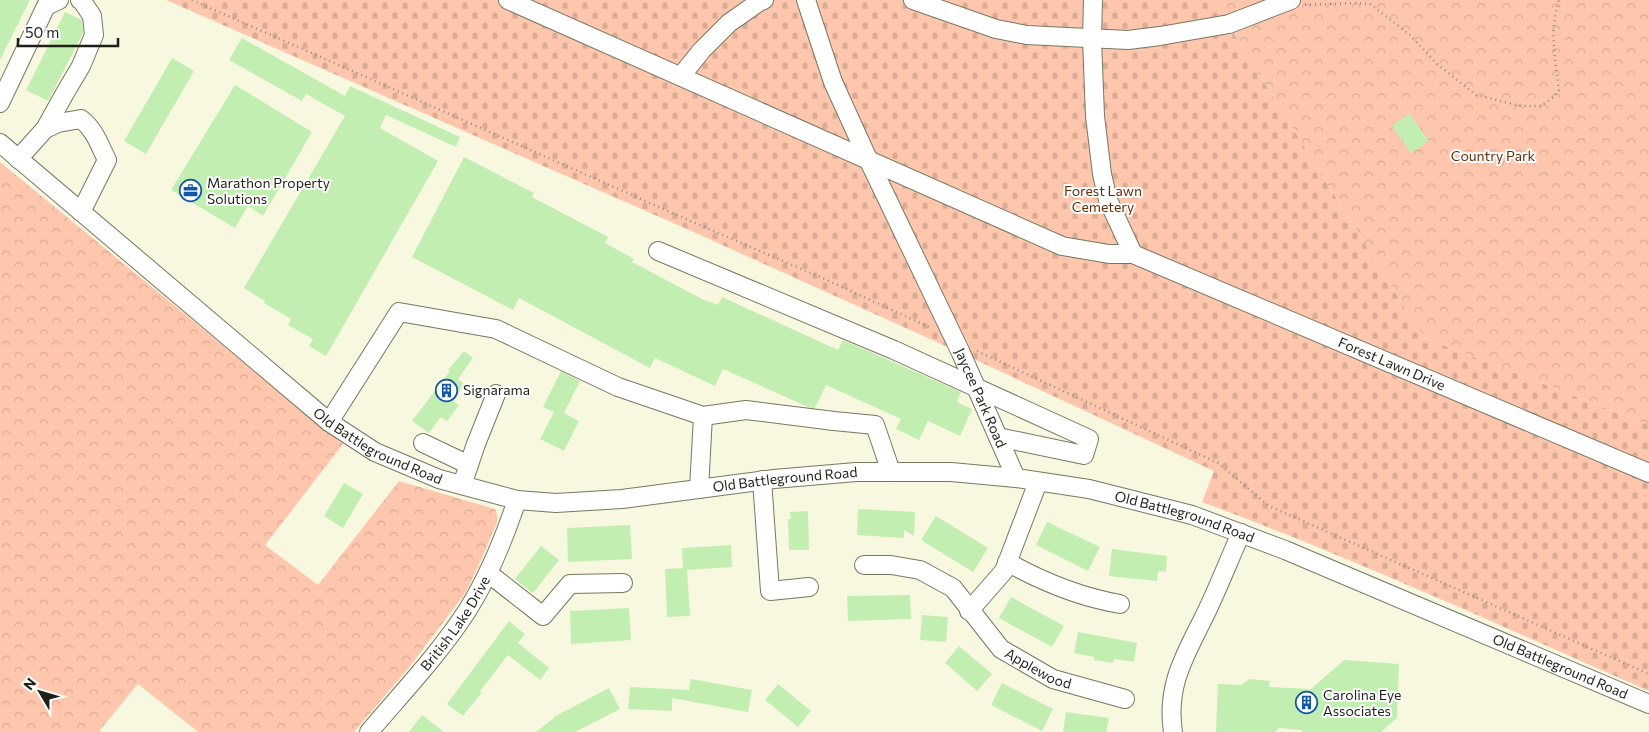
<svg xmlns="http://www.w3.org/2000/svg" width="1649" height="732" viewBox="0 0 1649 732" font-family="Commissioner,sans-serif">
	<defs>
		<pattern id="cemetery-stones" width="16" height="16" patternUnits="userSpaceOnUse" patternTransform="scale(1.25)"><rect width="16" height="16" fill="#fec7ad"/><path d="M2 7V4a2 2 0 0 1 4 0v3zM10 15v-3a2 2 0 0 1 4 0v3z" fill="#d9aa94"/></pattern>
		<pattern id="park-crowns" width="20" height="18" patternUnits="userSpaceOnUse" patternTransform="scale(1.25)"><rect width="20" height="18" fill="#fec7ad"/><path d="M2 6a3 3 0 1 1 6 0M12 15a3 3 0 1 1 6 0" fill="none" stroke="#d9aa94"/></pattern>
	</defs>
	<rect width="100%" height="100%" fill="#f8f8e1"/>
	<path fill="url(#cemetery-stones)" d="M166 0H1213L1423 337 1649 425V691C1501 626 1353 558 1202 502L1214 471 961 353 689 230Z"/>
	<g fill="url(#park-crowns)">
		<path d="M1213 0H1649V425L1423 337Z"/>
		<path d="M0 162 343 444 265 545 318 585 399 481 495 509 497 515V522L482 558 466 592 411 665 354 732H198L138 684 100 730 101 732H0Z"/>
	</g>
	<g fill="#c3eeb1">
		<path d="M0 0H30L0 60Z"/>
		<path d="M65 12 82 20 83 33 48 101 26 90Z"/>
		<path d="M242 38 345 96 350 86 460 137 456 147 386 115 380 128 438 161 326 356 309 346 313 339 288 325 291 319 264 303 265 301 244 288 345 116 306 94 302 101 229 60Z"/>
		<path d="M172 58 194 71 146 154 124 141Z"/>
		<path d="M235 85 312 132 263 216 248 206 235 228 171 190Z"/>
		<path d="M1409 113 1429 141 1411 153 1392 126Z"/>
		<path d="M464 157 534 193 532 197 608 237 605 243 634 259 632 262 702 299 718 305 722 297 838 350 843 340 961 392 957 402 972 409 960 436 928 421 919 440 896 429 901 419 826 385 815 408 808 407 723 369 715 386 655 358 650 368 519 298 513 310 412 257Z"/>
		<path d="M464 351 473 358 458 379 464 384 453 401 459 405 447 421 441 417 429 433 412 421 450 371 448 370Z"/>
		<path d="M561 371 580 381 564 413 579 421 564 451 540 439 554 412 543 407Z"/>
		<path d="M344 483 363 494 343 528 324 516Z"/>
		<path d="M858 509 915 512 914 536 904 530V538L857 535Z"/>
		<path d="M808 511 809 550H789L788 519H791L790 512Z"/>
		<path d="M936 516 988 548 973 572 921 540Z"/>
		<path d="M1047 522 1100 547 1088 571 1036 545Z"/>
		<path d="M630 525 632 559 568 562 567 528Z"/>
		<path d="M731 545 732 567 687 570 690 616 667 617 665 569 683 568 682 548Z"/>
		<path d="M541 546 559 560 533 593 515 579Z"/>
		<path d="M1112 549 1167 556 1166 572 1158 571 1157 581 1109 576Z"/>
		<path d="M910 595 911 619 848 621 847 596Z"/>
		<path d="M1011 597 1064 626 1052 647 999 618Z"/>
		<path d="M629 608 631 640 571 644 570 611Z"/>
		<path d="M922 615 948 617 946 642 920 640Z"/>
		<path d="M509 621 525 634 518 643 549 668 540 680 508 655 480 691 482 692 463 716 447 704Z"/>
		<path d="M1078 632 1137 643 1134 662 1114 659 1113 663 1094 660V657L1074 653Z"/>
		<path d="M959 646 992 674 977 691 945 663Z"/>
		<path d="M1344 660 1399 664 1397 718 1381 732H1303L1301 730 1279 728 1275 732H1216L1218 684 1241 685 1249 679 1270 681 1269 687 1311 689Z"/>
		<path d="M691 679 752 690 748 712 672 698V711L628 709 630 687 689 690Z"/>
		<path d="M1002 683 1053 709 1042 731 991 705Z"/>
		<path d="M778 684 811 711 798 727 765 700Z"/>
		<path d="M609 688 620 709 575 732H536L554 718V717Z"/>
		<path d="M1066 712 1109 718 1106 732H1063Z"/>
		<path d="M422 715 444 732H409Z"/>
	</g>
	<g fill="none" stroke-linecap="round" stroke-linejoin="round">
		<defs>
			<g id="minor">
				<path id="s1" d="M508 0 1062 246 1109 254H1133L1649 473"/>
				<path id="s2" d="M806 0 833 82 868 159 961 353 1016 478"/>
				<path d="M913 0 996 29 1027 35 1128 40 1160 36 1229 24 1291 0"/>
				<path d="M1093 0 1092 39 1095 116 1102 174 1108 200 1133 254"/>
				<path d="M681 76 702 50 729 23 759 2 764 0"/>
				<path d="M0 103 46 6 59 0"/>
				<path d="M45 129 65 93 81 66 94 35 92 16 82 1 80 0"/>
				<path id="s3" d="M0 143 329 422 375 452 439 479 517 500 556 503 622 499 774 479 856 472H951L1016 478 1089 489 1192 515 1285 550 1649 704"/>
				<path d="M18 159 45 129 58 123 81 119C95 130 99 144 107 160L81 212"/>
				<path d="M658 251 894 350 1089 439 1084 455 998 437"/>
				<path d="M329 422 399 312 496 329 618 387 703 416 746 410 834 421 875 425 891 472"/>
				<path d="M423 443 469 465"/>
				<path d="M762 480 770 591 809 587"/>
				<path d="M462 485 476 444 496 394"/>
				<path d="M699 489 703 416"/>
				<path d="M1007 562C1043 582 1080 597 1120 604"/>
				<path id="s4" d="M864 565H891L920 570 953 588 1001 649 1053 679 1125 699"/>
				<path d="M488 573 543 616 570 584 623 583"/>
				<path d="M969 611 1004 571 1038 482"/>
				<path id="s5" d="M369 732C402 693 439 654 467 611 489 576 504 539 517 500"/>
				<path d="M1173 732C1166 687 1184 657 1203 619 1217 591 1228 562 1241 533"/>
			</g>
		</defs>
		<use href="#minor" stroke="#777762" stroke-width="20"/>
		<g stroke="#908f80" stroke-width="2.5" stroke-dasharray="1 4" stroke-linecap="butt">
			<path d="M192 0 695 223 827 280 931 328"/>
			<path d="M1305 5 1355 3 1370 4 1409 34 1437 64 1476 95 1521 106H1541L1555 96 1559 90C1555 57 1549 32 1559 0"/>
			<path d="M977 351 1218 463 1269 506 1649 674"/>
		</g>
		<use href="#minor" stroke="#fff" stroke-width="18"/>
	</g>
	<defs>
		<symbol id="office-ring" viewBox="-11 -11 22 22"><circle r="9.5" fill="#fff" stroke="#1456a6" stroke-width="1.5"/><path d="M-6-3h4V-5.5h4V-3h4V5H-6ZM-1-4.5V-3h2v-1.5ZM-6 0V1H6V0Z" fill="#1456a6"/></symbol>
		<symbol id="building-ring" viewBox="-11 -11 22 22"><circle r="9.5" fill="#fff" stroke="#1456a6" stroke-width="1.5"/><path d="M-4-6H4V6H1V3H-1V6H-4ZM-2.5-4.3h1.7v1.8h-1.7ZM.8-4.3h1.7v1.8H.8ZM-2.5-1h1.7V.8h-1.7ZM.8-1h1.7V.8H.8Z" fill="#1456a6"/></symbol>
	</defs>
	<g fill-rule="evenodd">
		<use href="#office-ring" x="178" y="178" width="25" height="25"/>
		<use href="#building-ring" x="434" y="378" width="25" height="25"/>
		<use href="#building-ring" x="1294" y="690" width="25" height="25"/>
	</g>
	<g text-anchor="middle" stroke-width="4" stroke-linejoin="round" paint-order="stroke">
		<g font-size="14" fill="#692c06" stroke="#fff">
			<text x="1493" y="161">Country Park</text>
			<text x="1103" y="196">Forest Lawn<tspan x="1103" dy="16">Cemetery</tspan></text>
		</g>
		<g font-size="14" fill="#201f17" stroke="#fff" text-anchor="start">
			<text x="207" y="188">Marathon Property<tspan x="207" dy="16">Solutions</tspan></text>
			<text x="463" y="395">Signarama</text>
			<text x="1323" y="700">Carolina Eye<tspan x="1323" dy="16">Associates</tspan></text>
		</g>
		<g font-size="14" fill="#201f17" stroke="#fff">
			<text dy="5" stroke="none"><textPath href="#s1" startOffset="959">Forest Lawn Drive</textPath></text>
			<text dy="5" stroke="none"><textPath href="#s2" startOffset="435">Jaycee Park Road</textPath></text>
			<text dy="5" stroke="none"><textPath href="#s3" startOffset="486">Old Battleground Road</textPath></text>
			<text dy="5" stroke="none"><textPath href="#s3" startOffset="906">Old Battleground Road</textPath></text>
			<text dy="5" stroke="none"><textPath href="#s3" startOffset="1311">Old Battleground Road</textPath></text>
			<text dy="5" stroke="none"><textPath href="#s5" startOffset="139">British Lake Drive</textPath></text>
			<text dy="5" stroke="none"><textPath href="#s3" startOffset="1716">Old Battleground Road</textPath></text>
			<text dy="5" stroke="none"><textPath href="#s4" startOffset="214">Applewood</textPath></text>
		</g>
	</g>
	<g transform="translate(40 692) rotate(308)" stroke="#ffffff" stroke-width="4" paint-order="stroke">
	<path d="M0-4L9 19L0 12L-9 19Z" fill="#201f17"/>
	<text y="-8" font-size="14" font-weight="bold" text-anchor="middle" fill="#201f17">N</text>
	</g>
	<path d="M18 38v8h100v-8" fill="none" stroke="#201f17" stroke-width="2.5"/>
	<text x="25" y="38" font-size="15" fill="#201f17" stroke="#ffffff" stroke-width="4" paint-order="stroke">50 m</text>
</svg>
